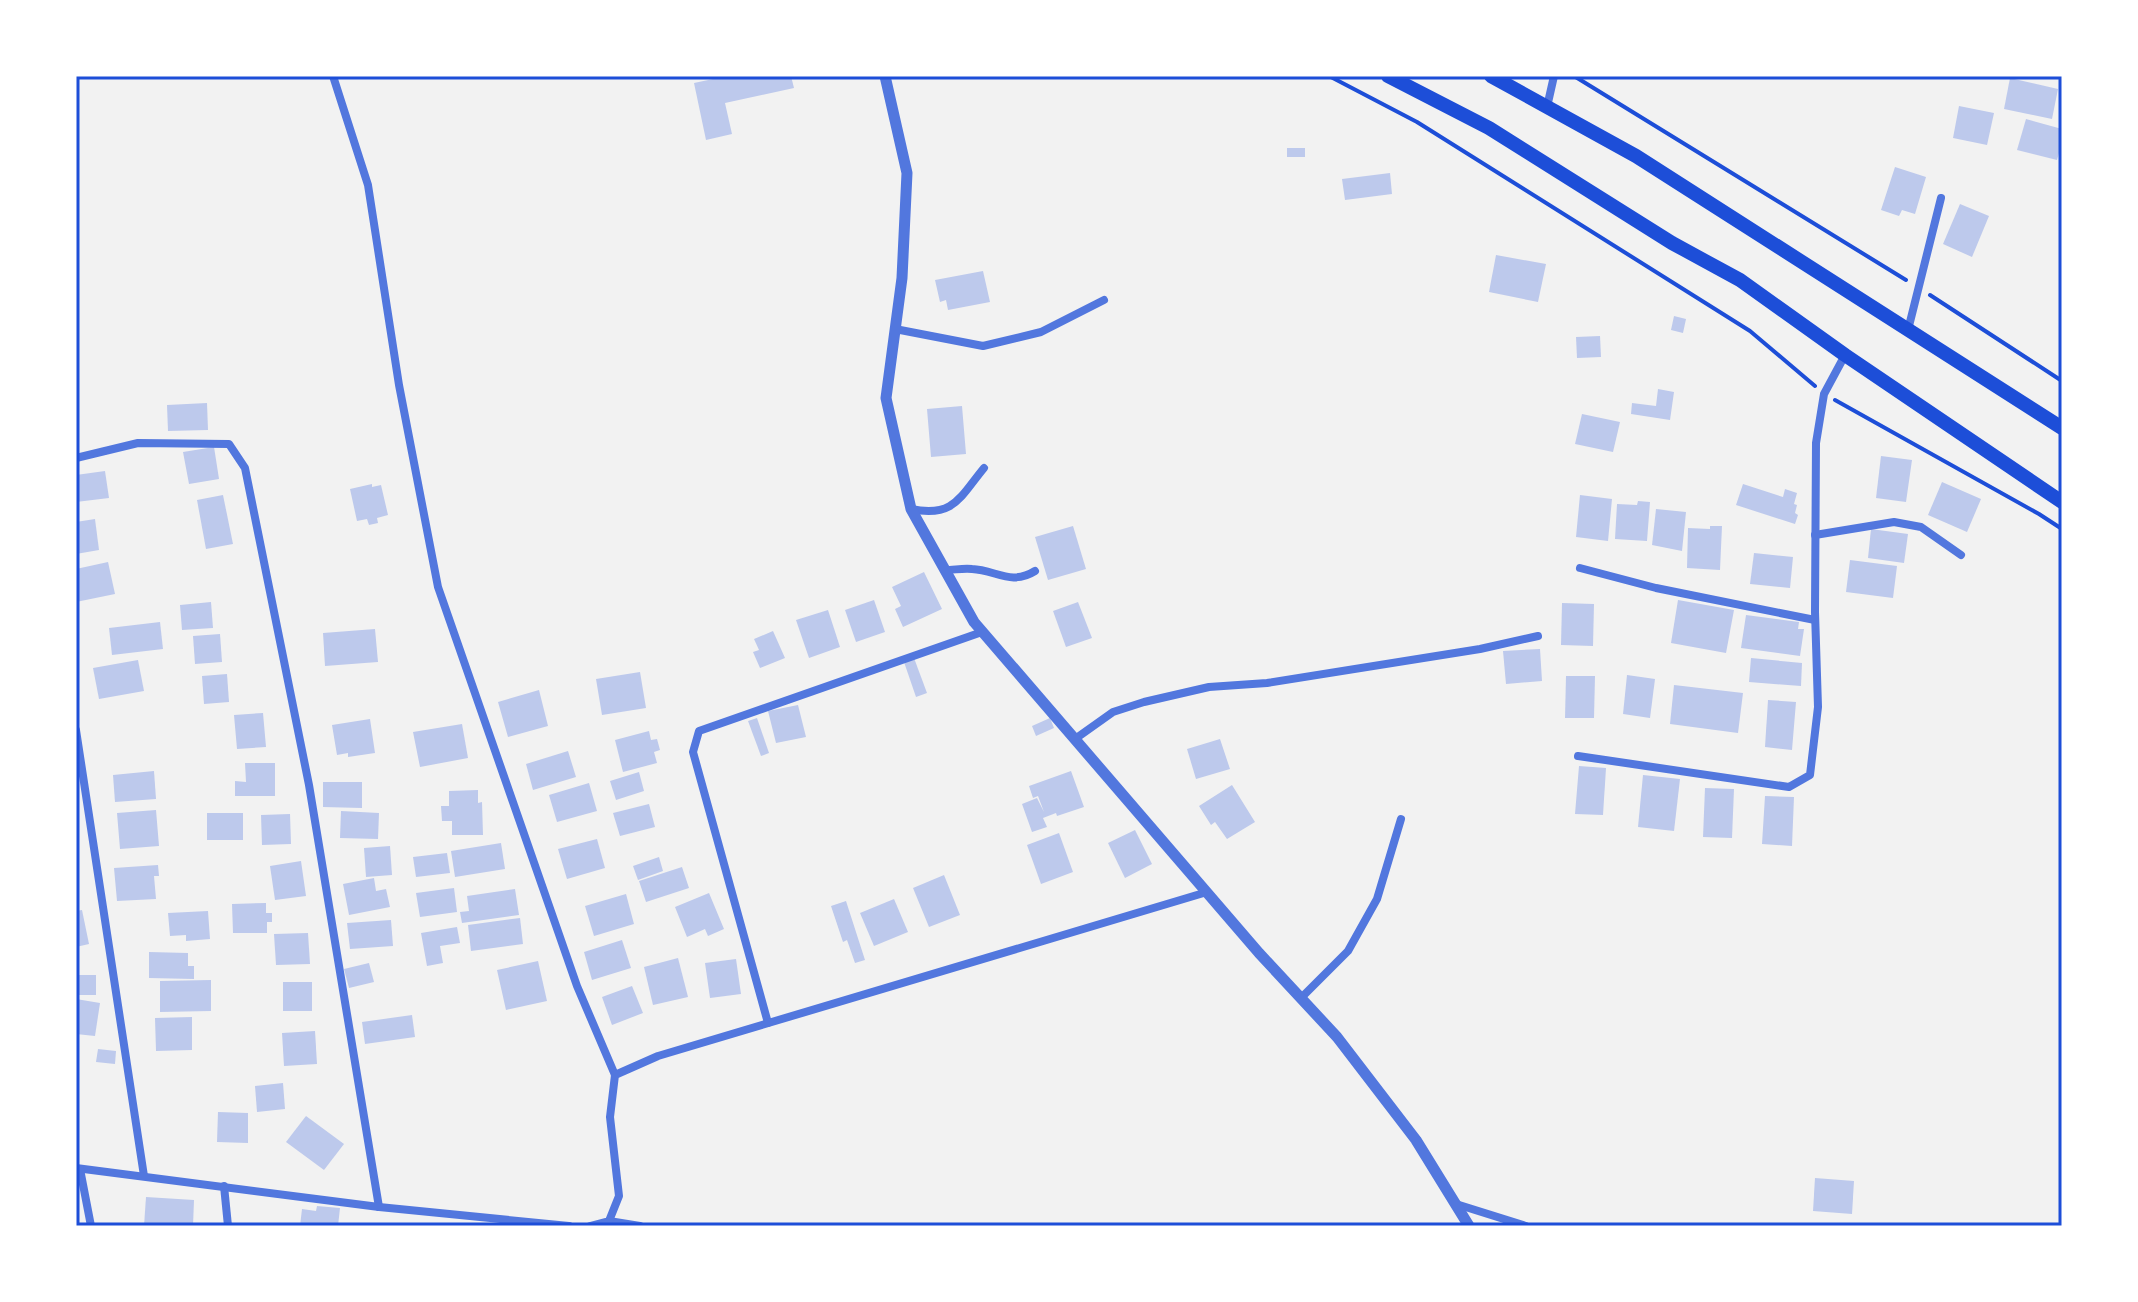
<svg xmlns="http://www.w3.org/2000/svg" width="2138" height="1302" viewBox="0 0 2138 1302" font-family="'Work Sans',sans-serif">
	<rect width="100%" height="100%" fill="#f2f2f2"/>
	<g fill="#bdc9ec">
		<path d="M727 76H791L794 88 725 103 732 134 706 140 694 83Z"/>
		<path d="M2010 78 2058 89 2052 119 2004 109Z"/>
		<path d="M1959 106 1994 113 1987 145 1953 138Z"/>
		<path d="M2026 119 2062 129V143L2057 160 2017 150Z"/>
		<rect x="1287" y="148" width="18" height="9"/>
		<path d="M1895 167 1926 177 1915 214 1902 210 1899 216 1881 210Z"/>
		<path d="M1390 173 1392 194 1345 200 1342 179Z"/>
		<path d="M1960 204 1989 216 1972 257 1943 244Z"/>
		<path d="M1496 255 1546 264 1538 302 1489 292Z"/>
		<path d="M983 271 990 302 948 310 946 300 940 302 935 280Z"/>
		<path d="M1674 316 1686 319 1683 333 1671 330Z"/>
		<path d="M1600 336 1601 357 1577 358 1576 337Z"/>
		<path d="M1658 389 1674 392 1670 420 1631 414 1632 403 1656 406Z"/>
		<path d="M207 403 208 430 168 431 167 405Z"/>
		<path d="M962 406 966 454 931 457 927 409Z"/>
		<path d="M1582 414 1620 422 1613 452 1575 444Z"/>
		<path d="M214 447 219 479 189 484 183 452Z"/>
		<path d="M1881 456 1912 460 1906 502 1876 498Z"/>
		<path d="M105 471 109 498 76 502V475Z"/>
		<path d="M1942 482 1981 499 1967 532 1928 515Z"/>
		<path d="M372 484V487L381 485 388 515 377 518 378 523 369 525 367 519 357 521 350 489Z"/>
		<path d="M1743 484 1783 497 1785 489 1797 493 1794 504 1797 505 1795 513 1798 515 1795 524 1736 505Z"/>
		<path d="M223 495 233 544 206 549 197 500Z"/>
		<path d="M1580 495 1612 499 1608 541 1576 537Z"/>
		<path d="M1638 501 1650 502 1647 541 1615 539 1617 504 1637 505Z"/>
		<path d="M1656 509 1686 512 1682 551 1652 545Z"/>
		<path d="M95 519 99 550 76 554V522Z"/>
		<path d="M1073 526 1086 569 1048 580 1035 537Z"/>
		<path d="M1710 526H1722L1720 570 1687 568 1688 528 1710 529Z"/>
		<path d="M1871 529 1908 534 1904 563 1868 558Z"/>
		<path d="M1754 553 1793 557 1790 588 1750 584Z"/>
		<path d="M1850 560 1897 566 1893 598 1846 592Z"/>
		<path d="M108 562 115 594 76 602V569Z"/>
		<path d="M924 572 942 609 903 627 895 609 901 606 892 587Z"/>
		<path d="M874 600 885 632 856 642 845 610Z"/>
		<path d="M1678 600 1734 610 1726 653 1671 643Z"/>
		<path d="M211 602 213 628 182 630 180 605Z"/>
		<path d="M1078 602 1092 638 1066 647 1053 611Z"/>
		<path d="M1562 603 1594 604 1593 646 1561 645Z"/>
		<path d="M828 610 840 647 809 658 796 620Z"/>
		<path d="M1746 615 1799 622 1798 629H1804L1800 656 1741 648Z"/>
		<path d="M160 622 163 649 112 655 109 628Z"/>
		<path d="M375 629 378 662 325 666 323 633Z"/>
		<path d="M773 631 785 658 760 668 753 652 759 650 754 639Z"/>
		<path d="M220 634 222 662 195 664 193 636Z"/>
		<path d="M1540 649 1542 681 1506 684 1503 651Z"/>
		<path d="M914 658 927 693 916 697 904 662Z"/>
		<path d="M1751 658 1802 663 1801 686 1749 682Z"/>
		<path d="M138 660 144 691 99 699 93 668Z"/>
		<path d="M640 672 646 708 602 715 596 679Z"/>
		<path d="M227 674 229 702 204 704 202 676Z"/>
		<path d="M1627 675 1655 679 1650 718 1623 714Z"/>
		<path d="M1566 676H1595L1594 718H1565Z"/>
		<path d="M1674 685 1743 693 1738 733 1670 724Z"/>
		<path d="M539 690 548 726 508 737 498 702Z"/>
		<path d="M1768 700 1796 702 1792 750 1765 747Z"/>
		<path d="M798 705 806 737 776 743 768 711Z"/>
		<path d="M263 713 266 747 237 749 234 715Z"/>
		<path d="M757 718 769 753 761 756 748 721Z"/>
		<path d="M1050 718 1054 728 1036 736 1032 726Z"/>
		<path d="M370 719 375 753 348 757V753L337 755 332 725Z"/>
		<path d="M462 724 468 758 420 767 413 732Z"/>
		<path d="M649 731 651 740 657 739 660 750 654 752 657 763 623 772 615 740Z"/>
		<path d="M1220 739 1230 769 1196 779 1187 749Z"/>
		<path d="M568 751 576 777 533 790 526 764Z"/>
		<path d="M245 763H275V796H235V781L246 782Z"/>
		<path d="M1579 766 1606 768 1603 815 1575 814Z"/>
		<path d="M154 771 156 799 115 802 113 775Z"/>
		<path d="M1071 771 1084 807 1057 816 1056 813 1043 818 1047 827 1032 832 1022 804 1037 798 1044 812 1038 796 1033 798 1029 786Z"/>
		<path d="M639 772 644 791 616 800 610 781Z"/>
		<path d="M1643 775 1680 779 1674 831 1638 827Z"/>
		<path d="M323 782H362V808L323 807Z"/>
		<path d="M589 783 597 811 557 822 549 795Z"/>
		<path d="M1232 785 1255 822 1227 839 1215 822 1211 825 1199 806Z"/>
		<path d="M1705 788 1734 789 1732 838 1703 837Z"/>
		<path d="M478 790V803L482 802 483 835H452V821H442L441 806H449V791Z"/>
		<path d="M1765 796 1794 797 1792 846 1762 844Z"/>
		<path d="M649 804 655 827 620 836 613 813Z"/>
		<path d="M156 810 159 846 120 849 117 813Z"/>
		<path d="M341 811 379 813 378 839 340 838Z"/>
		<rect x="207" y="813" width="36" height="27"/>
		<path d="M290 814 291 844 262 845 261 815Z"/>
		<path d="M1135 830 1152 864 1125 878 1108 843Z"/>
		<path d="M1059 833 1073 872 1041 884 1027 845Z"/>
		<path d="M597 839 605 868 567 879 558 849Z"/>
		<path d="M501 843 505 869 455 877 451 851Z"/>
		<path d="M390 846 392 875 366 877 364 848Z"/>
		<path d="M447 853 450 873 416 877 413 857Z"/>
		<path d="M659 857 663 871 638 880 633 866Z"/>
		<path d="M301 861 306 896 275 900 270 866Z"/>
		<path d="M158 865 159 876H154L156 899 117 901 114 868Z"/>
		<path d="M682 867 689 888 646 902 639 881Z"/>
		<path d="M944 875 960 915 929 927 913 888Z"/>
		<path d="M374 878 376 891 386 889 390 907 349 915 343 884Z"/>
		<path d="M454 888 457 912 420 917 416 893Z"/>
		<path d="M515 889 519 915 462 923 460 912 469 911 467 896Z"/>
		<path d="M709 893 724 929 708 936 705 929 687 937 675 907Z"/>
		<path d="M626 894 634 924 594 936 585 906Z"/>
		<path d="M894 899 908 932 874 946 860 913Z"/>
		<path d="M846 901 865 960 855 963 847 940 843 942 831 906Z"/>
		<path d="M266 903V913H272V922H267V933H233L232 904Z"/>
		<path d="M82 910 89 944 76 947V911Z"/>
		<path d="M208 911 210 939 186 941V935L170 936 168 913Z"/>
		<path d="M520 918 523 944 471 951 468 925Z"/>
		<path d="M391 920 393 946 350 949 347 923Z"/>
		<path d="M457 927 460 943 440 946 443 963 427 966 421 933Z"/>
		<path d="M308 933 310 964 276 965 274 934Z"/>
		<path d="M622 940 631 968 592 980 584 952Z"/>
		<path d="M149 952 188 953V966H194V979L149 978Z"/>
		<path d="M678 958 688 997 653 1005 644 967Z"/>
		<path d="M736 959 741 994 710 998 705 963Z"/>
		<path d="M538 961 547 1001 506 1010 497 970Z"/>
		<path d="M369 963 374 982 349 988 344 969Z"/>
		<rect x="76" y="975" width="20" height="20"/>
		<path d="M211 980V1011L160 1012V981Z"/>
		<rect x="283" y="982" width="29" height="29"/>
		<path d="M632 986 643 1013 612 1025 602 997Z"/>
		<path d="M76 999 100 1003 95 1036 76 1034Z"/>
		<path d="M412 1015 415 1037 365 1044 362 1022Z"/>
		<path d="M192 1017V1050L156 1051 155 1018Z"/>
		<path d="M315 1031 317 1064 284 1066 282 1033Z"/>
		<path d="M98 1049 116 1051 115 1064 96 1062Z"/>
		<path d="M283 1083 285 1109 257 1112 255 1086Z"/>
		<path d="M218 1112 248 1113V1143L217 1142Z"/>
		<path d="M306 1116 344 1144 324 1170 286 1142Z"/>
		<path d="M1815 1178 1854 1181 1852 1214 1813 1211Z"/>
		<path d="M146 1197 194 1200 193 1226H144Z"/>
		<path d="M317 1206 340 1208 338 1226H300L302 1209 316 1211Z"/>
	</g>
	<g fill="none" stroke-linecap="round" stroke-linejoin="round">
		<g stroke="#1d4ed8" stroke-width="4">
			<path d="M1329 76 1417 122 1750 331 1815 386"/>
			<path d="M1574 76 1906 280"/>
			<path d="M1930 295 2062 381"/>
			<path d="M1835 400 2039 514 2062 529"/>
		</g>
		<g stroke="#5277de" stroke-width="8">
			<path d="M333 76 368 185 399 385 438 587 577 986 615 1075"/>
			<path d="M1547 107 1554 76"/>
			<path d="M895 329 983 346 1041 332 1104 300"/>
			<path d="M1908 330 1941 198"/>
			<path d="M76 458 138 443 229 444 245 468 309 785 379 1207"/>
			<path d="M911 509C954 518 960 497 984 468"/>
			<path d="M1815 535 1894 522 1921 527 1961 555"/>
			<path d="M1580 568 1656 588 1815 620"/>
			<path d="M945 570C954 570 963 568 972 569 996 570 1011 586 1035 571"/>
			<path d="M76 730 144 1176"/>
			<path d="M1075 739 1113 712 1144 702 1209 687 1267 683 1480 649 1538 636"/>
			<path d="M1578 756 1789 787 1810 775 1818 707 1815 612 1816 443 1824 394 1845 355"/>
			<path d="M1301 998 1348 951 1377 899 1401 819"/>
			<path d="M768 1023 693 752 699 731 982 632"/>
			<path d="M76 1168 379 1207 569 1226"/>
			<path d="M80 1169 91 1226"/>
			<path d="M224 1186 228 1226"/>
			<path d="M1456 1204 1526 1226"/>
			<path d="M609 1221 640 1226"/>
			<path d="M590 1226 609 1221 619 1196 610 1117 615 1075 658 1056 1207 892"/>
		</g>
		<path stroke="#5277de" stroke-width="11" d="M885 76 907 173 902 278 886 398 911 509 974 622 1259 953 1337 1037 1416 1140 1469 1226"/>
		<g stroke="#1d4ed8" stroke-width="14">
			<path d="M1388 76 1489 128 1672 243 1740 280 1845 355 2062 502"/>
			<path d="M1491 76 1636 156 2062 428"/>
		</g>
	</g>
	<rect width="2138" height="1302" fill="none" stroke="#ffffff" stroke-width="156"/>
	<rect x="78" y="78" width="1982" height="1146" fill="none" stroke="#1d4ed8" stroke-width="3"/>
</svg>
